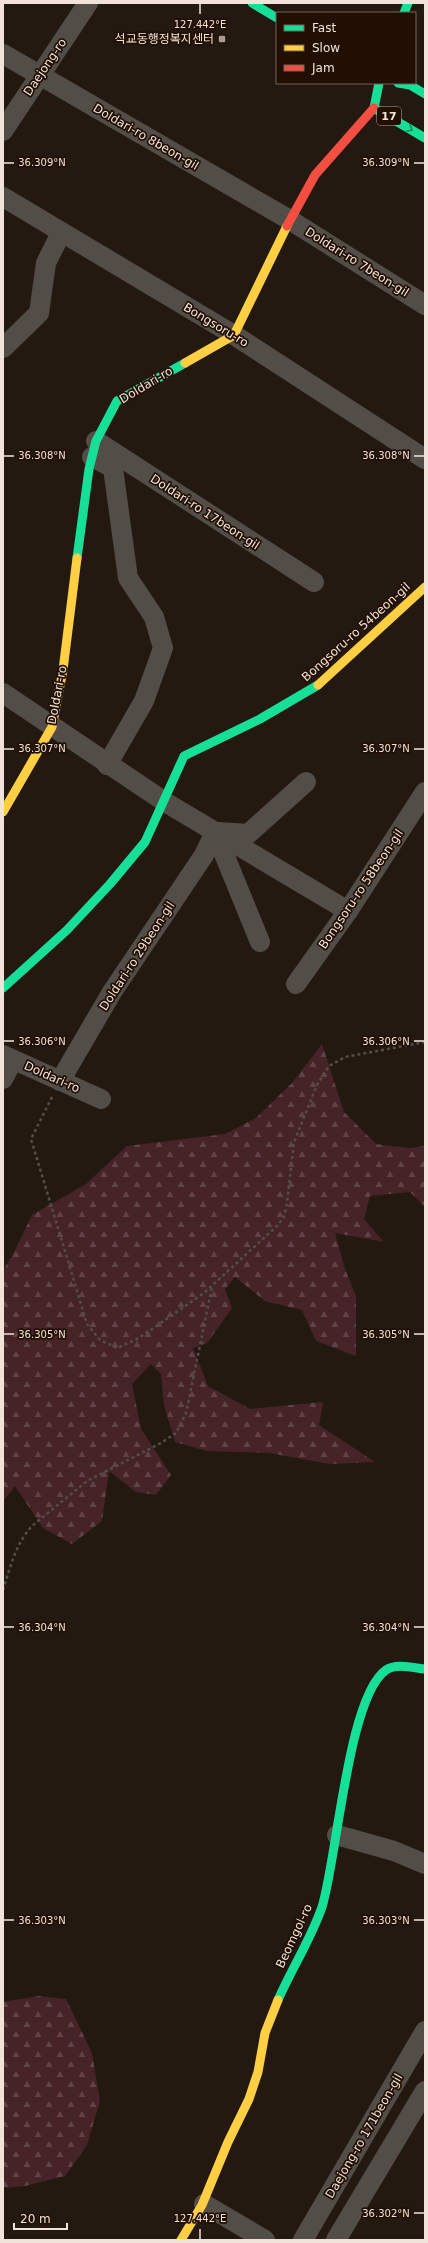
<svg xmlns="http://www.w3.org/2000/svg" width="428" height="2243" viewBox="0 0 428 2243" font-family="'DejaVu Sans','Noto Sans KR',sans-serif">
	<defs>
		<pattern id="forest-firs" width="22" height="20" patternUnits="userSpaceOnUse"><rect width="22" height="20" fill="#452327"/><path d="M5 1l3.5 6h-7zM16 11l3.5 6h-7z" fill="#604346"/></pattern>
	</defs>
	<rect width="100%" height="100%" fill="#241911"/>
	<g fill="url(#forest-firs)">
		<path d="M322 1044 344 1112 376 1144 409 1148 425 1146V1207L410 1192 370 1196 364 1219 384 1242 335 1233 345 1269 356 1296V1356L316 1341 302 1310 265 1301 235 1277 225 1289 232 1308 207 1343 193 1348 208 1386 250 1409 323 1402 319 1425 375 1462 330 1464 269 1453 207 1451 175 1442 164 1405 161 1374 151 1364 132 1384 141 1429 171 1475 156 1495 136 1492 109 1471 102 1521 72 1544 43 1528 15 1486 3 1501V1270L12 1256 32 1215 86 1184 127 1146 225 1134 256 1118 292 1083Z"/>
		<path d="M39 1996 66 1999 92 2053 100 2101 87 2145 65 2176 25 2186 3 2188V2002Z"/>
	</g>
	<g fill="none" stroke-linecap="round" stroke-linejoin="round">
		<g stroke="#544e48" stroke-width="2.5" stroke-dasharray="3 3" stroke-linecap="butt">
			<path d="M52 1097 31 1139 87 1324 100 1340 117 1348 139 1338 204 1293 277 1226 284 1217 287 1203 294 1142 317 1085 329 1066 345 1057 425 1042"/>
			<path d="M3 1590C10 1568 16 1543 32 1526L87 1481 161 1443 176 1433 186 1413 212 1287"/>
		</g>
		<g stroke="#524d47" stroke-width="20">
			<path d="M3 54 290 220 425 305"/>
			<path d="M3 131 88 3"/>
			<path d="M3 197 234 335 425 459"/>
			<path d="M3 348 39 313 46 263 61 233"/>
			<path d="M96 441 314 582"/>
			<path d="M92 457 113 468 128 578 154 617 163 648 144 701 107 765"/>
			<path d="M3 693 165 802 348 911"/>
			<path d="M215 832 260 942"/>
			<path d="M219 832 248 834 306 782"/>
			<path d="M296 984 348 911 425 792"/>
			<path d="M3 1055 101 1099"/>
			<path d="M3 1079 13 1060"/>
			<path d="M60 1081 112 992 204 855 215 832"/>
			<path d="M337 1835 394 1851 425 1864"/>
			<path d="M204 2204 265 2240"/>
			<path d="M303 2240 425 2031"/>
			<path d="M336 2240 425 2091"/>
		</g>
		<g stroke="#16e098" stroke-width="9">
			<path d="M252 3 277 18"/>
			<path d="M404 13 408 3"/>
			<path d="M379 83 374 108 425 138"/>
			<path d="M398 83 410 85 425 94"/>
			<path d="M77 558 89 469 96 441 117 401 185 363"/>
			<path d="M3 988 67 930 110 884 145 842 184 756 260 719 318 685"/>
			<path d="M278 2000C292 1968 311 1939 322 1907 337 1859 348 1696 386 1670 396 1663 414 1668 425 1669"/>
		</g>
		<g stroke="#ffcf43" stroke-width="9">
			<path d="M185 363 234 335 287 226"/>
			<path d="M318 685 425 587"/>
			<path d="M3 812 52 727 63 670 77 558"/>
			<path d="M181 2240 202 2205 228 2142 249 2099 258 2072 265 2033 278 2000"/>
		</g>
		<path stroke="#f24e42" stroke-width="9" d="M287 226 315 175 374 108"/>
	</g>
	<defs><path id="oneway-chevron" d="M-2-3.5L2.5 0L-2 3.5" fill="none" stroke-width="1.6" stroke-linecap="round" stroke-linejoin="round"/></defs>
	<use stroke="#1b8255" href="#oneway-chevron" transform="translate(410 129) rotate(31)"/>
	<path fill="none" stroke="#f1e3d9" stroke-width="1.5" d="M200 4V14M4 163H14M414 163H424M4 456H14M414 456H424M4 749H14M414 749H424M4 1041H14M414 1041H424M4 1334H14M414 1334H424M4 1627H14M414 1627H424M4 1920H14M414 1920H424M414 2213H424M200 2229V2239"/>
	<rect fill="#a99c93" stroke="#220f03" stroke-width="1.5" x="218" y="35" width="8" height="8" rx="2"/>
	<g text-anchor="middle" stroke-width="3.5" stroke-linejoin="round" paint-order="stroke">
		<rect fill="#220f03" stroke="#b3a399" stroke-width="1" x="377" y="107" width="24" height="18" rx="3"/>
		<g font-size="11" font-weight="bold" fill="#f1e3d9">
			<text x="389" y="120">17</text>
		</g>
		<g font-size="12" fill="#f1e3d9" stroke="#220f03" text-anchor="end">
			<text x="214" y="43">석교동행정복지센터</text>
		</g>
		<g font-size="12" fill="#f1e3d9" stroke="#220f03">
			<text transform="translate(45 67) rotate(-56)" y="4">Daejong-ro</text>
			<text transform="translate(146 137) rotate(30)" y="4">Doldari-ro 8beon-gil</text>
			<text transform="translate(357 262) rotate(32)" y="4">Doldari-ro 7beon-gil</text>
			<text transform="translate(216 325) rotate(31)" y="4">Bongsoru-ro</text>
			<text transform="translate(146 385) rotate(-31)" y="4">Doldari-ro</text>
			<text transform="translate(205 512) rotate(33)" y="4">Doldari-ro 17beon-gil</text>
			<text transform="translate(356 632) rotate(-42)" y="4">Bongsoru-ro 54beon-gil</text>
			<text transform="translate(57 695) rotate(-79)" y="4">Doldari-ro</text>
			<text transform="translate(361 889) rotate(-56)" y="4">Bongsoru-ro 58beon-gil</text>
			<text transform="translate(137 956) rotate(-57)" y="4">Doldari-ro 29beon-gil</text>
			<text transform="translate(52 1077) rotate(24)" y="4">Doldari-ro</text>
			<text transform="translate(294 1936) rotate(-65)" y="4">Beomgol-ro</text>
			<text transform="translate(364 2136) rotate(-60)" y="4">Daejong-ro 171beon-gil</text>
		</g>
	</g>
	<g font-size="10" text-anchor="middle" fill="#f1e3d9" stroke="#220f03" stroke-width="3.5" stroke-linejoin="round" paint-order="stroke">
		<text x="200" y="28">127.442°E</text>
		<text x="42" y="166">36.309°N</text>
		<text x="386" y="166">36.309°N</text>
		<text x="42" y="459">36.308°N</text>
		<text x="386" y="459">36.308°N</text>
		<text x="42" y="752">36.307°N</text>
		<text x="386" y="752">36.307°N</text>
		<text x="42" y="1045">36.306°N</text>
		<text x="386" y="1045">36.306°N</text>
		<text x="42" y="1338">36.305°N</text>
		<text x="386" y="1338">36.305°N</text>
		<text x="42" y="1631">36.304°N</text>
		<text x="386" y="1631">36.304°N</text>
		<text x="42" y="1924">36.303°N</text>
		<text x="386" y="1924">36.303°N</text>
		<text x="386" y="2217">36.302°N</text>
		<text x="200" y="2222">127.442°E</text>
	</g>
	<rect width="428" height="2243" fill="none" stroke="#f1e3d9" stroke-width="8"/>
	<rect x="276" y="12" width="140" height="72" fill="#220f03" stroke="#756459"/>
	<rect x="284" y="25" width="20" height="6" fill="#16e098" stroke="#756459"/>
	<text x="312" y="32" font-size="12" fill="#f1e3d9">Fast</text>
	<rect x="284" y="45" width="20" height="6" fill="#ffcf43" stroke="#756459"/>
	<text x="312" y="52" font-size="12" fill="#f1e3d9">Slow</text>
	<rect x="284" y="65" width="20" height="6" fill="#f24e42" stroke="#756459"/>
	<text x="312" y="72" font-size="12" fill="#f1e3d9">Jam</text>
	<path d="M14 2223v6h53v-6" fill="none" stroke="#f1e3d9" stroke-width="2"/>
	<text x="20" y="2223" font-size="12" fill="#f1e3d9" stroke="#220f03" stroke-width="3" paint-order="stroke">20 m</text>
</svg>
